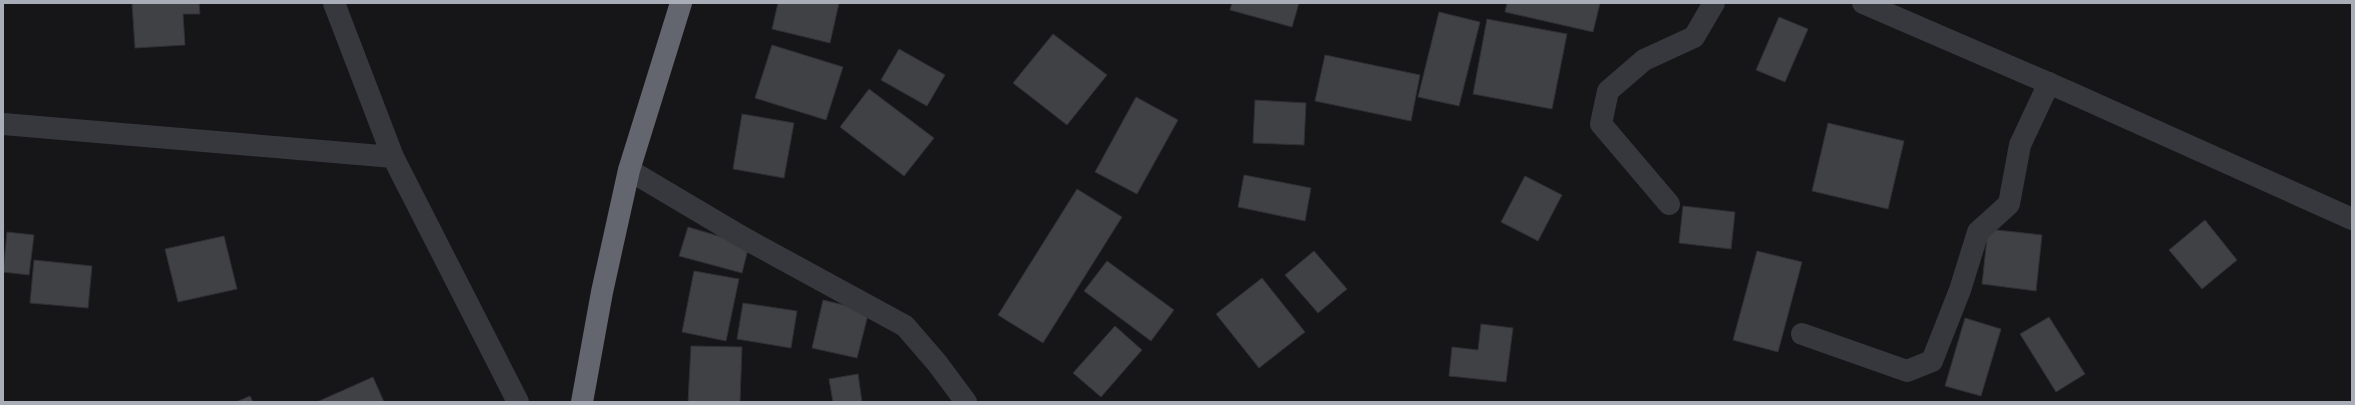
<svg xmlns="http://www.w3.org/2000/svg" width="2355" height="405" viewBox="0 0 2355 405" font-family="'Alegreya Sans',sans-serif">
	<rect width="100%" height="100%" fill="#161618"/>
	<g fill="#404145" stroke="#303034">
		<path d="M132 3H199L200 14H183L185 45 135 48Z"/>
		<path d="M778 3H839L830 43 772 29Z"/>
		<path d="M1232 3H1299L1292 27 1230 10Z"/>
		<path d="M1507 3H1600L1593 32 1505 12Z"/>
		<path d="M1439 12 1480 22 1459 106 1418 97Z"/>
		<path d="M1779 17 1808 29 1785 82 1756 70Z"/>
		<path d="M1487 19 1567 34 1552 109 1473 94Z"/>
		<path d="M1053 34 1107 75 1067 125 1013 83Z"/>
		<path d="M772 45 843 67 826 120 755 98Z"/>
		<path d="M899 49 945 75 927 106 881 80Z"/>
		<path d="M1325 55 1420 75 1411 121 1315 101Z"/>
		<path d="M869 89 934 138 904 176 840 127Z"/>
		<path d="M1136 97 1178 120 1137 194 1095 172Z"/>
		<path d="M1255 100 1306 103 1304 145 1253 143Z"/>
		<path d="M742 114 794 123 784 178 733 169Z"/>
		<path d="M1828 123 1904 141 1888 209 1812 191Z"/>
		<path d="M1244 175 1311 188 1305 221 1238 207Z"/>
		<path d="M1525 176 1562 195 1538 241 1501 222Z"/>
		<path d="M1077 189 1122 217 1043 343 998 315Z"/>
		<path d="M1683 206 1735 212 1731 249 1679 243Z"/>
		<path d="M2205 220 2237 260 2202 289 2169 250Z"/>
		<path d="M688 227 749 245 742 273 679 256Z"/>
		<path d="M1988 229 2042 235 2036 291 1982 284Z"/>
		<path d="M7 232 34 235 29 275 3 272Z"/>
		<path d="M224 236 237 289 178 302 165 249Z"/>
		<path d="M1314 251 1347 289 1318 313 1285 275Z"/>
		<path d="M1757 251 1802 262 1778 352 1733 340Z"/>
		<path d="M34 260 92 266 88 308 30 303Z"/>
		<path d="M1107 261 1174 310 1151 341 1084 291Z"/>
		<path d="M694 271 739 279 726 341 682 332Z"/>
		<path d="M1262 278 1305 332 1259 368 1216 314Z"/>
		<path d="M823 300 869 311 857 358 812 348Z"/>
		<path d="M743 303 797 311 791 348 737 339Z"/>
		<path d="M2049 317 2085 374 2056 392 2020 334Z"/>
		<path d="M1965 318 2001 329 1981 396 1945 386Z"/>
		<path d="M1481 324 1513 328 1506 382 1449 376 1452 347 1478 350Z"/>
		<path d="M1115 326 1142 350 1101 397 1073 373Z"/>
		<path d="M691 346 742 347 740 402H688Z"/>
		<path d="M858 374 862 402H833L829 379Z"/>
		<path d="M373 377 384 402H317Z"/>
		<path d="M250 396 253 402H236Z"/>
	</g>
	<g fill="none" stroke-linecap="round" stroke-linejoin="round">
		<g stroke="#37383d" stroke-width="22">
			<path d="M334 3 393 157 518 402"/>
			<path d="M1863 3 2069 92 2352 219"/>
			<path d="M3 124 393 157"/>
			<path d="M629 170 742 237 905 326 937 363 966 402"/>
			<path d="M1669 204 1601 124 1608 91 1644 60 1694 37 1714 3"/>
			<path d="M1802 334 1907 371 1932 361 1960 290 1978 232 2009 204 2020 145 2049 83"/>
		</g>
		<path stroke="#63666e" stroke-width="22" d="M582 402 602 292 629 170 681 3"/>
	</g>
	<rect width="2355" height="405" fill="none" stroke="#a8adb8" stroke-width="8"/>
</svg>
